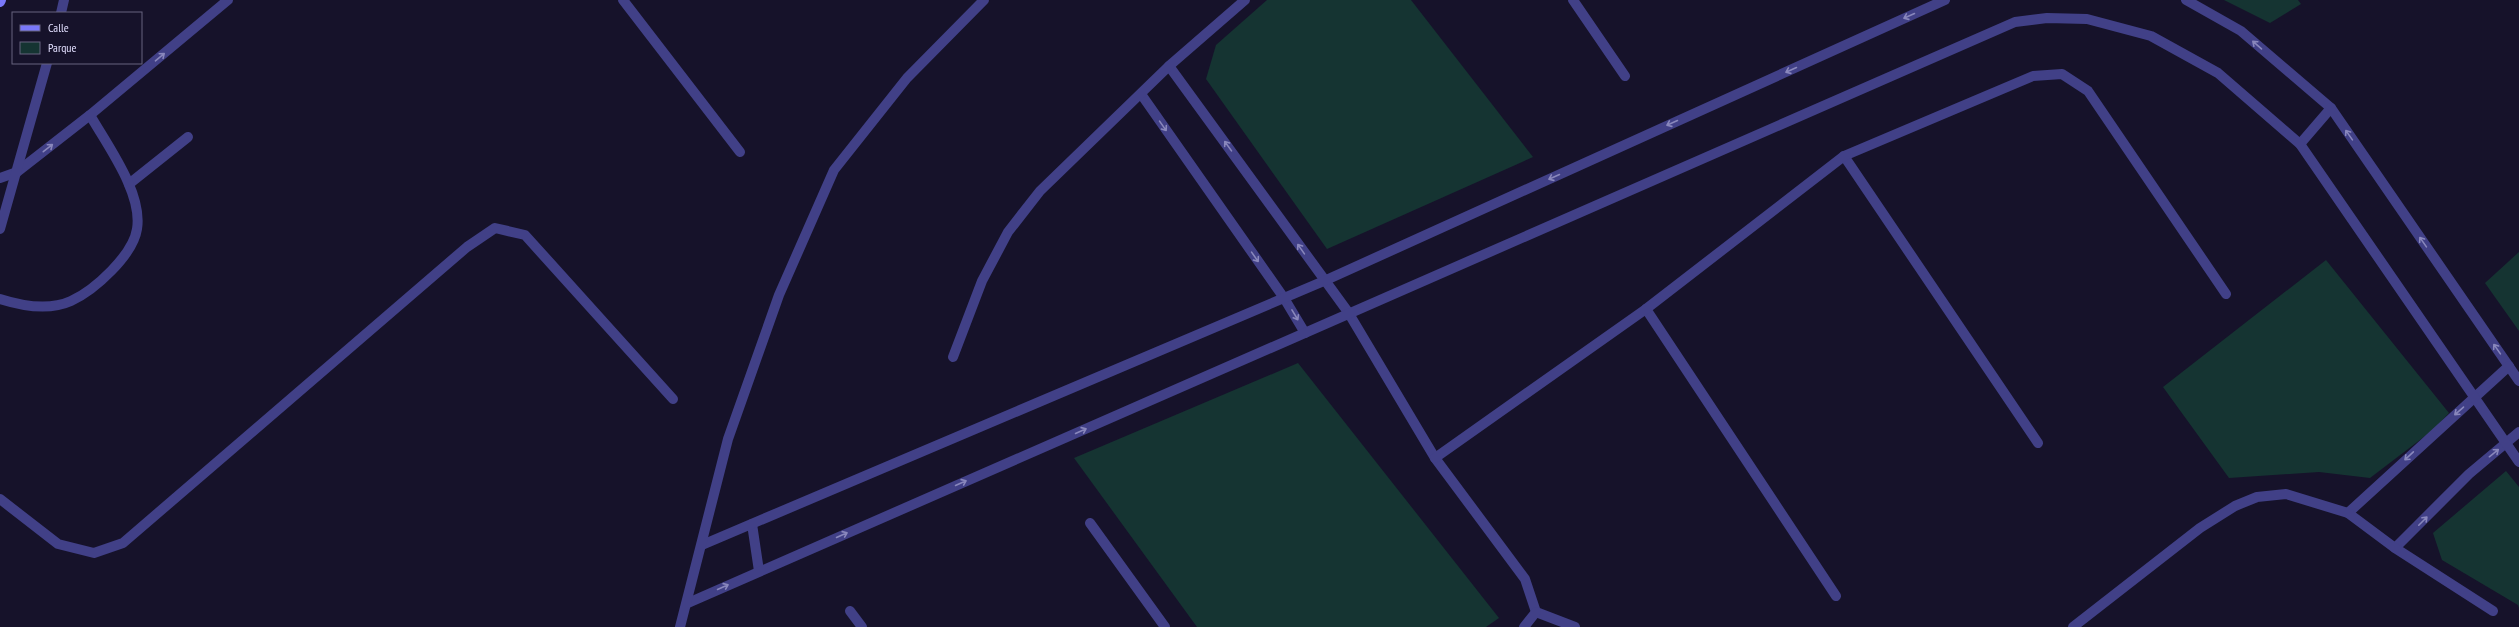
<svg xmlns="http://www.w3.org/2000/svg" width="2519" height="627" viewBox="0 0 2519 627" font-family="'PT Sans Narrow',sans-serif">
	<rect width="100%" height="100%" fill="#16122a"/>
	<g fill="#153432">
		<path d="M1267 0H1411L1533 157 1327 249 1206 79 1216 45Z"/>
		<path d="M2224 0H2298L2301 4 2270 23Z"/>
		<path d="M2519 252V331L2485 283Z"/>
		<path d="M2326 260 2449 413 2433 430 2370 478 2319 472 2229 478 2163 387Z"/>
		<path d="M1298 363 1499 618 1486 627H1197L1074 458Z"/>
		<path d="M2506 471 2519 487V608L2518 605 2442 560 2433 533Z"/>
	</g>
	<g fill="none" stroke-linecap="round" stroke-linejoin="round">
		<g stroke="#414087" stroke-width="10">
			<path d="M129 184 188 137"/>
			<path d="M0 299C22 306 49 311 71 301 95 290 133 255 137 229 143 193 107 145 90 115"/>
		</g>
		<g stroke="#414087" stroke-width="10">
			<path d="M623 0 740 152"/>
			<path d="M1573 0 1625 76"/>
			<path d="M2186 0 2241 31 2331 108 2519 381"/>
			<path d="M61 13 64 0"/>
			<path d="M1169 66 1348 312 1435 458 1525 579 1536 612"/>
			<path d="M1141 94 1284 298 1305 333"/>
			<path d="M2300 144 2331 108"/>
			<path d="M1844 156 2038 443"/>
			<path d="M0 178 17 172 90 115 228 0"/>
			<path d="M0 229 47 63"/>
			<path d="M1646 309 1836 596"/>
			<path d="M953 357 982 281 1008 232 1040 191 1169 66 1245 0"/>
			<path d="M1435 458 1646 309 1844 156 2033 76 2062 74 2088 91 2226 294"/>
			<path d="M0 499 58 544 94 553 123 543 467 247 495 228 525 235 673 399"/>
			<path d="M2348 513 2509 366"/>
			<path d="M1090 523 1165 627"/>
			<path d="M752 524 759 571"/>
			<path d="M702 545 1324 281 1945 0"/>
			<path d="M2395 548 2469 474 2519 432"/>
			<path d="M688 603 2015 22 2047 18 2087 19 2151 36 2218 73 2300 144 2519 462"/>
			<path d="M850 611 862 627"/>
			<path d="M1536 612 1575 627"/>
			<path d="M680 627 728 439 779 295 834 170 907 78 984 0"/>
			<path d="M1524 627 1536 612"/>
			<path d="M2073 627 2200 528 2235 506 2257 497 2286 494 2348 513 2395 548 2493 611"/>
		</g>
		<path stroke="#7a78f9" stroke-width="10" d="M0 2 1 0"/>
	</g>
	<defs><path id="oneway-shaft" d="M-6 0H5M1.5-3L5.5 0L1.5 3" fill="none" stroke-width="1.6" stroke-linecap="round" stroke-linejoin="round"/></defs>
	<g stroke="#8987bc">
		<use href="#oneway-shaft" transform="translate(1909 16) rotate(156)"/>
		<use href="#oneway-shaft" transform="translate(2257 45) rotate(-139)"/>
		<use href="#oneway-shaft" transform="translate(160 57) rotate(-40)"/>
		<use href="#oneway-shaft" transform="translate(1791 70) rotate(156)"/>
		<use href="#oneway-shaft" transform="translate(1672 123) rotate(156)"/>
		<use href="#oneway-shaft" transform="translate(1163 126) rotate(55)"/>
		<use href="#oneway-shaft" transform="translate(2349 135) rotate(-125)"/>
		<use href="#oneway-shaft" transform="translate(1228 146) rotate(-126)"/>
		<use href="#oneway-shaft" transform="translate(48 148) rotate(-38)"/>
		<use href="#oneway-shaft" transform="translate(1554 177) rotate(156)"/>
		<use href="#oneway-shaft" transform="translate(2423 242) rotate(-125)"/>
		<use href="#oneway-shaft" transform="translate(1301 249) rotate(-125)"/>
		<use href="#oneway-shaft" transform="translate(1255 257) rotate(55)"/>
		<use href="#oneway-shaft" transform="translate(1295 315) rotate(59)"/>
		<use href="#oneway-shaft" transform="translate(2497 349) rotate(-125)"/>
		<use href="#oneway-shaft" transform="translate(2459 411) rotate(139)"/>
		<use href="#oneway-shaft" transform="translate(1081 431) rotate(-24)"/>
		<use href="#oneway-shaft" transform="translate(2494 453) rotate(-39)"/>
		<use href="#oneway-shaft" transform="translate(2409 456) rotate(137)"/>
		<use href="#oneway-shaft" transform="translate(961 483) rotate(-24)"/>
		<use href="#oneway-shaft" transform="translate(2423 521) rotate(-45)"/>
		<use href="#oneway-shaft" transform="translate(842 535) rotate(-24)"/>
		<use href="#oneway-shaft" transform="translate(723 587) rotate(-24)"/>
	</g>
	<rect x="12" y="12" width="130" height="52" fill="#16122a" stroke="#67637e"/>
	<rect x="20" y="25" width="20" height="6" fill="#7a78f9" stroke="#67637e"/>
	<text x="48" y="32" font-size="12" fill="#e0ddfd">Calle</text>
	<rect x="20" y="42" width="20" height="12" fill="#153432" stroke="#67637e"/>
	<text x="48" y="52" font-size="12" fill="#e0ddfd">Parque</text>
</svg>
